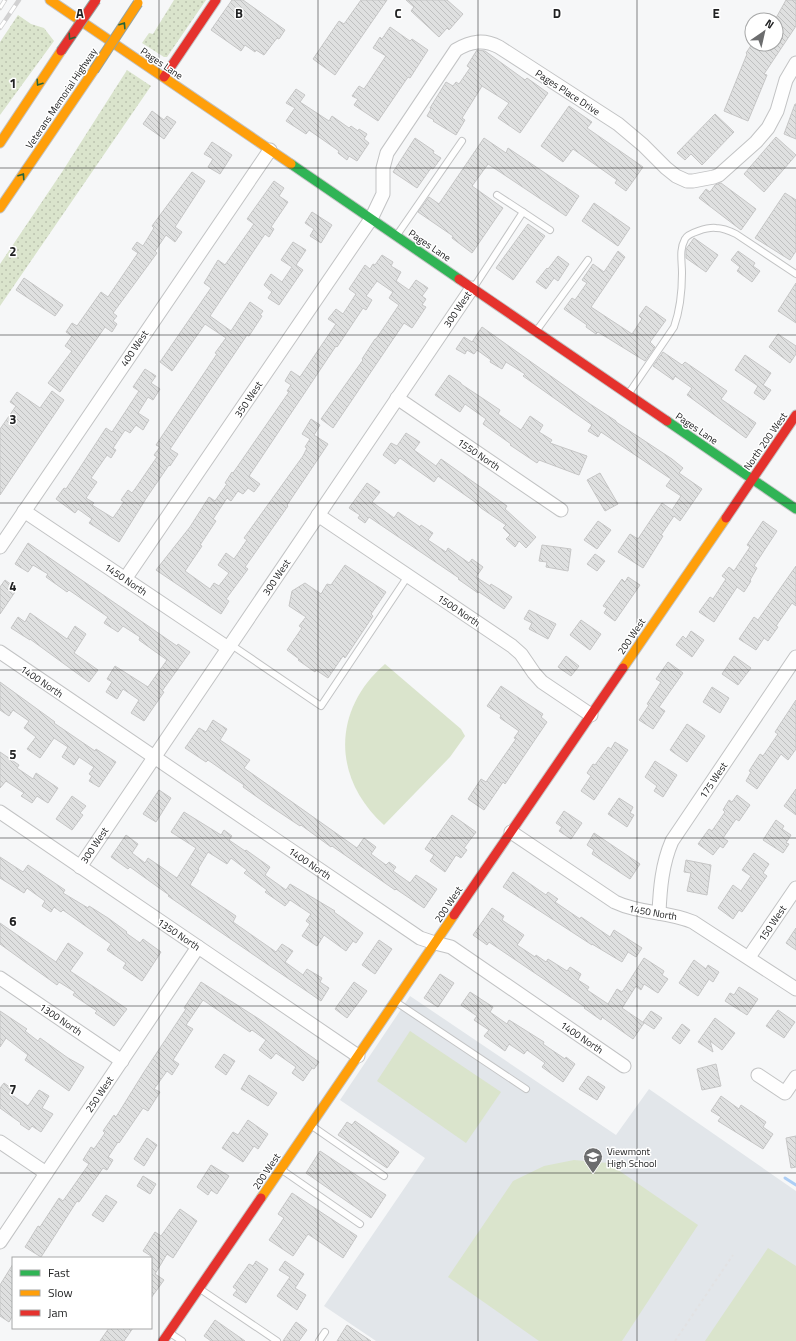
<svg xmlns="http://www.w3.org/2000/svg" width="796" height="1341" viewBox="0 0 796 1341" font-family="'Titillium Web',sans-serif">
	<defs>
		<pattern id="grass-dots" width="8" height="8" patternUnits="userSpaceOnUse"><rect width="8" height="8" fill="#dae4cc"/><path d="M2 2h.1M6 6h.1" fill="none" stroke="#bbc3af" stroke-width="1.8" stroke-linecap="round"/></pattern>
		<pattern id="building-back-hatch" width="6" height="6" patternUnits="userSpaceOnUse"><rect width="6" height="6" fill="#dfe0e0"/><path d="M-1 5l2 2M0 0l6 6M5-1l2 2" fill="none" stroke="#bfc0c0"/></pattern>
	</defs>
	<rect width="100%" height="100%" fill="#f6f7f8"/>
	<path fill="#e2e6ea" d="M410 996 616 1135 649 1089 796 1191V1341H376L324 1306 425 1158 340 1100Z"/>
	<g fill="url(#grass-dots)">
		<path d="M174 0H206L167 57H164L142 43 149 33 153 34Z"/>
		<path d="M18 15 31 24 44 28 54 41 0 115V42Z"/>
		<path d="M127 70 151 86 0 306V264L62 172Z"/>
	</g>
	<g fill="#dae4cc">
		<path d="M385 664 461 729 465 736 450 757 384 825C332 778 332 710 385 664Z"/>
		<path d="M410 1031 501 1092 466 1143 377 1081Z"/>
		<path d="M574 1160 608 1163 698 1225 622 1341H539L448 1277 513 1181 544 1166Z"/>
		<path d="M768 1248 796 1266V1341H705Z"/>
	</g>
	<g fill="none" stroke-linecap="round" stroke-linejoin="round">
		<path stroke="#adcef5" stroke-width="3" d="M785 1178 796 1185"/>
	</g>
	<g fill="url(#building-back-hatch)" stroke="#c6c6c6">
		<path d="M232 0H243L285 30 279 39 277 38 264 55 256 50 255 52 245 45 241 51 211 30Z"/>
		<path d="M361 0H387L335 75 313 59 339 21 344 24Z"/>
		<path d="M406 0H447L463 14 449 30 447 28 439 37 411 11 414 7Z"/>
		<path d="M786 0H796V26L764 74 767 75 748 121 724 111 747 54 746 53 752 44H776V18Z"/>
		<path d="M390 27 410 41 412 39 428 50 410 78 408 77 378 121 354 105 358 99 352 96 359 86 364 89 386 56 373 48 380 37 382 39Z"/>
		<path d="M477 50 485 51 525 80 527 78 548 93 520 133 498 118 509 103 482 86 462 118 465 120 456 135 433 121 434 120 427 116 431 109 430 108 446 82 453 86 456 82 459 84 470 68 467 66Z"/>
		<path d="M296 89 305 95 300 102 329 121 332 116 349 128 351 126 358 131 359 129 367 134 364 139 369 143 357 161 349 156 347 160 338 153 339 151 309 130 306 134 286 121 295 108 286 103Z"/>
		<path d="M795 104H796V139L784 134Z"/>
		<path d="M569 106 592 122 587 128 643 167 626 191 615 183 617 180 573 149 563 162 541 146Z"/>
		<path d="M152 111 164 120 167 116 176 122 164 139 143 124Z"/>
		<path d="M715 114 734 132 702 165 691 154 685 160 677 153Z"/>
		<path d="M776 137 796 155 764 192 744 174Z"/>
		<path d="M415 138 434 151 433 153 441 158 433 169 431 168 417 188 393 172Z"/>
		<path d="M484 138 506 153 508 148 579 196 566 216 488 164 472 186 503 208 472 253 452 238 453 236 418 212 429 197 439 204Z"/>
		<path d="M212 142 232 155 220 174 208 167 213 159 204 154Z"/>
		<path d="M192 172 205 181 175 227 182 232 175 242 166 235 155 251 157 253 113 313 117 316 113 321 117 324 112 332 105 327 60 392 48 383 72 351 65 346 72 336 66 332 72 323 77 326 101 292 108 297 138 253 132 249 137 242 143 246 154 228 152 226Z"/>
		<path d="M274 181 284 188 279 196 288 202 271 227 274 229 269 237 265 234 210 316 231 331 250 302 263 311 260 315 262 316 249 336 247 335 170 449 178 454 170 466 169 465 147 497 119 542 89 523 92 519 78 509 75 513 56 499 64 488 66 489 106 428 112 432 139 391 133 387 145 369 156 376 151 383 160 389 153 400 148 397 138 413 149 420 143 430 136 425 130 433 125 430 113 448 116 450 111 458 107 455 91 478 97 482 86 498 94 503 92 505 113 518 124 502 121 500 128 490 132 493 135 489 157 457 154 455 160 447 156 445 217 354 215 353 226 338 205 324 172 371 160 362 211 288 204 283 218 260 225 265 254 224 247 219Z"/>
		<path d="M721 183 756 209 741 230 699 198 706 189 710 192 715 185Z"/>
		<path d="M785 193 796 200V251L790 260 755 238Z"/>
		<path d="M594 203 630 228 618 246 582 221Z"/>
		<path d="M312 212 332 225 321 243 310 236 314 229 305 223Z"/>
		<path d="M528 224 545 236 513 280 496 268Z"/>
		<path d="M694 238 718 255 706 272 686 258V249Z"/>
		<path d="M293 242 306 250 296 265 303 270 279 305 268 298 272 292 264 285 271 274 282 282 292 267 281 260Z"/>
		<path d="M618 251 625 257 591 307 632 334 642 319 639 316 646 306 666 320 650 342 655 347 645 361 598 332 596 334 586 327 587 325 564 309 572 298 575 300 587 283 582 280 593 264 604 272Z"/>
		<path d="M738 251 755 263 753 266 760 271 752 282 737 271 740 267 731 260Z"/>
		<path d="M382 255 393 262 391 266 401 272 396 281 409 290 416 280 428 288 422 296 426 299 422 305 426 307 412 328 404 323 333 428 321 419 363 360 362 359 375 339H376L399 305 389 298 393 292 377 281 366 296 372 300 366 310 363 308 337 347 336 346 249 476 260 484 254 492 248 488 243 494 238 491 231 501 227 498 213 519 216 521 200 545 202 546 185 571 210 589 214 583 219 586 229 573 218 565 226 553 234 559 247 540 244 538 303 456 307 448 305 447 310 439 302 434 311 419 320 425 314 435 328 444 287 505 288 506 245 567 248 569 226 599 229 601 221 614 156 570 190 527 209 497 215 501 227 484 225 483 232 472 233 473 289 392 287 391 291 385 285 381 291 371 300 377 336 324 328 319 336 309 343 314 356 294 349 289 365 265 370 269 373 264 375 265Z"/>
		<path d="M558 256 569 264 558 281 554 278 546 289 536 282 547 268 548 269Z"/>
		<path d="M24 278 63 305 55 316 16 290Z"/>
		<path d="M796 283V323L778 311Z"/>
		<path d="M482 327 590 404 616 421V422L672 459 683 468 679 473 702 489 680 521 674 516 661 535 663 536 643 568 618 552 630 534 638 539 662 503 672 510 681 496 666 486 671 479 601 432 598 437 588 431 592 425 523 376 525 374 506 362 502 369 490 362 491 360 477 350 474 354 467 350 465 354 456 349 464 337 472 342Z"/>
		<path d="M778 334 796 346V354L790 363 769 347Z"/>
		<path d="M663 352 682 365 685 362 727 391 721 399 756 423 746 438 687 395 692 388 675 376 673 380 653 366Z"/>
		<path d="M745 355 771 373 763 385 771 390 764 400 754 393 758 386 735 370Z"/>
		<path d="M449 375 461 383V384L500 410 498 414 521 430 530 416 543 425 539 432 552 440 550 443 587 456 579 475 539 460 537 463 510 445 511 444 483 424 486 419 465 404 460 412 435 395Z"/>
		<path d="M52 391 64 400 0 495V429L16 406 10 402 17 392 40 408Z"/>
		<path d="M406 433 420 442 414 450 436 466 441 459 507 506 505 509 536 537 526 548 519 541 515 547 506 539 510 535 503 528 506 525 481 508 475 502 438 476 434 482 400 458 395 464 383 455 391 443 397 446Z"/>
		<path d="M600 473 618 504 605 511 587 480Z"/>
		<path d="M367 483 380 492 372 502 394 518 398 512 420 527 421 525 433 533 428 540 446 552 448 548 469 563 472 559 483 567 476 577 490 586 491 584 512 597 504 609 479 592 478 593 458 579 459 578 369 517 365 523 358 518 360 515 349 508Z"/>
		<path d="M598 521 611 530 597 549 584 540Z"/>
		<path d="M763 521 777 531 754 566 757 568 750 580 751 581 744 592 737 587 714 622 699 612 710 597 713 599 726 579 722 576 729 567 734 571 750 547 747 545Z"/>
		<path d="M28 543 177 646 178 644 190 652 162 691 164 692 144 721 131 713 139 700 123 689 117 699 106 692 112 682 107 679 115 666 148 687 167 660 139 640 140 637 123 626 118 632 104 623 108 617 69 590 67 592 46 577 48 574 33 565 28 572 15 564Z"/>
		<path d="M542 545 571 549 568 571 546 567 547 562 539 561Z"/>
		<path d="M595 554 605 561 597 571 587 564Z"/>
		<path d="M345 565 386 592 371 614 373 616 345 658 343 656 328 678 316 670 315 672 298 660 299 659 287 650 302 628 299 626 306 617 289 606 292 591 305 583 321 594 327 584 331 585Z"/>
		<path d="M796 566V606L792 603 776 626 778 627 768 641 764 638 756 650 739 639 754 617 758 620Z"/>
		<path d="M628 577 640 585 615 621 604 613 607 608 603 606 622 579 625 582Z"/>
		<path d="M5 580 17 589 0 614V587Z"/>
		<path d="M529 610 556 624 548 639 529 629 532 623 524 619Z"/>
		<path d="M30 613 67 639 75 626 86 634 74 653 98 670 89 682 30 639V640L11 628 18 617 25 622Z"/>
		<path d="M581 620 601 634 590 650 570 635Z"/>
		<path d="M691 631 704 640 692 657 676 645 683 636 686 639Z"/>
		<path d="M566 656 579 666 571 676 558 667Z"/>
		<path d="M734 656 751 668 738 685 722 674Z"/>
		<path d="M668 662 683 673 659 707 665 711 653 729 639 720 649 705 647 704 661 682 656 679Z"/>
		<path d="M0 682 55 722 54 723 95 751 96 749 116 762 99 787 89 781 92 776 89 774 94 767 79 757 74 765 62 757 68 747 54 738 40 758 27 749 36 737 24 728 29 721 13 710 9 716 0 710Z"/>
		<path d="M501 686 543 714 541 717 547 722 505 784 503 782 484 810 468 799 481 779 486 782 516 739 514 738 519 731 500 718 501 715 487 706Z"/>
		<path d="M712 687 729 698 720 713 703 702Z"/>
		<path d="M796 700V749L788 760 781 754 757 789 746 781 751 772 749 771 760 754 763 756 778 734 775 732Z"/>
		<path d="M213 720 227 729 220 740 250 760 244 768 357 848 364 838 376 847 371 854 386 865 389 862 396 867 393 871 410 883 416 875 437 889 424 908 396 889 395 890 332 846 331 847 301 825 300 826 267 804 243 787 244 785 208 760 206 762 185 748 199 728 206 732Z"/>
		<path d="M687 724 705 736 687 762 670 750Z"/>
		<path d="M615 742 628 750 594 800 581 791 591 776 587 773 593 764 595 765 608 747 611 749Z"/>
		<path d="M0 752 19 765 17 768 33 779 36 773 58 788 48 803 37 796 32 803 21 796 24 793 6 781 0 788Z"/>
		<path d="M655 761 677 775 663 797 654 791 657 786 645 777Z"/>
		<path d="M796 789V815L784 806Z"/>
		<path d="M159 790 171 798 156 822 143 814Z"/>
		<path d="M737 795 750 805 739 821 736 819 723 838 728 841 723 848 720 846 713 855 698 844 709 829 712 831 725 812 723 810 729 800 732 802Z"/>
		<path d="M72 796 86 806 80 813 83 815 72 830 56 819Z"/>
		<path d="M619 798 633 807 630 813 634 815 627 827 608 814Z"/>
		<path d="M564 811 582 823 571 839 559 831 562 827 556 823Z"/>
		<path d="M184 812 221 835 224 830 232 836 229 840 245 851 246 850 270 867 265 875 286 890 290 884 335 911 334 912 363 933 356 943 353 941 346 951 324 935 317 946 302 936 310 924 306 921 311 914 290 900 285 906 265 892 267 890 244 873 247 870 231 858 227 864 208 852 198 869 199 870 190 885 236 916 233 922 276 952 282 944 293 951 285 962 303 975 307 969 322 978 320 982 329 988 321 1001 168 896 169 895 130 867 128 869 111 857 126 835 138 844 132 853 145 863 148 858 177 878 196 848 171 832Z"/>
		<path d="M452 815 476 832 464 848 467 850 461 858 456 855 445 872 430 861 434 855 425 849 433 837 435 839Z"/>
		<path d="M776 820 784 826 782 829 791 835 786 843 789 844 783 853 763 840Z"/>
		<path d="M594 833 640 864 630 879 592 854 594 850 587 845Z"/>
		<path d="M754 853 769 864 763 873 767 876 742 912 739 910 733 919 718 908 733 885 741 891 751 876 742 870Z"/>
		<path d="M0 857 23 872 28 865 65 890 63 893 88 908 89 906 108 918 127 932 126 933 140 943 143 939 161 952 142 981 123 968 126 963 107 950 111 944 63 910 61 912 54 907 51 912 42 906 45 901 27 888 24 893 0 878Z"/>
		<path d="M686 860 711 865 707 895 687 891 691 873 684 872Z"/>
		<path d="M513 872 546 895 548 892 558 899 555 902 580 919 581 917 610 937 614 930 642 948 636 957 628 952 622 962 592 944V945L503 887Z"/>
		<path d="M492 908 504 916 502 920 524 935 517 945 535 957 536 955 546 962 548 959 567 971 570 967 581 974 578 980 589 987 587 990 608 1004 617 989 622 992 644 958 664 971 662 975 668 979 658 993 644 984 641 990 636 986 622 1008 644 1023 633 1039 602 1017 601 1020 584 1008 585 1007 489 942 487 945 473 935Z"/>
		<path d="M0 923 56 962 68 943 83 953 70 971 127 1009 114 1026 95 1013 97 1011 73 995 75 992 59 982 57 985 0 944Z"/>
		<path d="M796 928V950L786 943Z"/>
		<path d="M379 940 392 949 375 974 362 965Z"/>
		<path d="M694 960 706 969 708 965 719 972 713 982 709 979 698 996 679 983Z"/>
		<path d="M440 974 454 983 438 1007 424 998Z"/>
		<path d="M201 982 259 1019 319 1062 314 1069 312 1068 303 1081 292 1073 296 1067 276 1053 271 1059 259 1050 266 1040 252 1030 250 1032 203 1000 186 1025 193 1029 173 1060 179 1064 172 1075 167 1071 154 1089 160 1092 148 1111 143 1108 119 1143 118 1142 108 1157 113 1160 107 1170 103 1168 79 1202 77 1201 41 1257 25 1247 38 1226 40 1227 59 1198 63 1201 89 1164 83 1160 91 1147 94 1149 105 1133 103 1131 114 1115 116 1117 121 1109 144 1072 186 1009 184 1008Z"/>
		<path d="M354 982 367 991 347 1018 335 1009Z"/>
		<path d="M739 987 758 999 747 1015 725 1001 730 993 734 995Z"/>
		<path d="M470 992 493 1007 490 1012 507 1024 509 1020 544 1042 543 1044 565 1059 566 1057 575 1064 563 1082 542 1067 545 1063 527 1050 524 1054 509 1044 505 1051 484 1036 489 1030 474 1020 477 1016 461 1005Z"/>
		<path d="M778 1010 795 1022 784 1038 766 1026Z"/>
		<path d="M0 1011 27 1029 25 1031 38 1041 40 1038 68 1058 84 1067 69 1091 25 1060 28 1055 6 1038 0 1047Z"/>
		<path d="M651 1011 662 1018 654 1029 643 1022Z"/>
		<path d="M715 1018 735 1033 722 1050 710 1041 713 1052 698 1042Z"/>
		<path d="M682 1024 690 1030 680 1044 672 1038Z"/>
		<path d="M224 1054 235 1061 226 1075 215 1067Z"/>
		<path d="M716 1064 721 1086 702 1090 697 1069Z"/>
		<path d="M249 1075 277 1093 268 1106 241 1089Z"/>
		<path d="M588 1076 605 1087 597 1100 579 1089Z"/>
		<path d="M4 1083 15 1091 12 1095 28 1106 39 1090 49 1096 42 1108 53 1114 41 1132 32 1126 29 1130 20 1124 21 1123 0 1108V1088Z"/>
		<path d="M721 1096 739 1109 741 1105 766 1122 763 1127 773 1134 763 1149 718 1121 721 1117 711 1111Z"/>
		<path d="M248 1120 268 1134 258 1149 254 1146 243 1162 222 1148 233 1132 238 1135Z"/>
		<path d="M355 1121 399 1152 387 1168 338 1135 347 1122 352 1125Z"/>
		<path d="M796 1136V1167L791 1168 786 1138Z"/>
		<path d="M147 1138 157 1145 144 1166 134 1159Z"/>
		<path d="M320 1151 386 1195 371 1218 306 1173Z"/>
		<path d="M211 1165 229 1176 217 1194 211 1190 208 1195 197 1187Z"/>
		<path d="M143 1176 156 1184 150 1194 137 1186Z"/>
		<path d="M292 1193 357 1236 343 1258 308 1234 293 1256 269 1240 284 1218 278 1214Z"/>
		<path d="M106 1195 117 1202 103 1222 92 1215Z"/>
		<path d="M180 1209 197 1221 173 1258 167 1254 155 1274 164 1280 151 1298V1256L143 1251 155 1232 161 1236Z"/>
		<path d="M256 1261 268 1269 246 1303 233 1295 237 1290 233 1287 249 1264 253 1266Z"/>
		<path d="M285 1261 304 1274 295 1288 306 1295 297 1310 277 1296 290 1277 279 1270Z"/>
		<path d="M13 1264V1315L9 1322 0 1316V1285Z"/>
		<path d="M215 1320 245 1341H211L204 1336Z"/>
		<path d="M296 1322 307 1330 299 1341H283Z"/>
		<path d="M347 1325 371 1341H337Z"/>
		<path d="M109 1328H133L124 1341H100Z"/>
	</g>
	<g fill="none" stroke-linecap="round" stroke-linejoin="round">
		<defs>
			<g id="lane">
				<path d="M523 212 550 230"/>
				<path d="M397 235 462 141"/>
				<path d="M474 287 523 212 497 195"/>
				<path d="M537 330 588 260"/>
				<path d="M629 393 674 327C680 310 682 291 682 273 682 261 679 250 685 239 688 233 708 227 716 228 723 228 730 231 736 234L796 274"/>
				<path d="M230 644 321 706 408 576"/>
				<path d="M396 1002 526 1089"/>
				<path d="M312 1126 384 1176"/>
				<path d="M282 1170 360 1224"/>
				<path d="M200 1289 277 1341"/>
				<path d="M170 1333 182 1341"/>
				<path d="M319 1341 325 1332"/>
			</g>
			<g id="street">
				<path d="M397 398 561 510"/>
				<path d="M24 511 228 648"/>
				<path d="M318 515 512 646 521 654 534 673 542 682 591 715"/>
				<path d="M0 547 270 150"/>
				<path d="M125 579 371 219 383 194V168L387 153 456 50C471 41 484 39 499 47L618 124 643 145 666 168 676 176 687 181H693L714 177 719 175 756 142 768 128 777 111 786 80 796 63"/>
				<path d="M0 652 420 938 435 943 451 947 624 1066"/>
				<path d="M0 812 358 1056"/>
				<path d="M511 832 615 902C640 914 668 911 693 922L796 989"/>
				<path d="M80 867 472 288"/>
				<path d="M659 913C660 889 662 864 672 841L796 657"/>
				<path d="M749 957 796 888"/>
				<path d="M0 978 122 1061"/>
				<path d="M758 1075 785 1093 796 1077"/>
				<path d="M0 1142 46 1173"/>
				<path d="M0 1242 198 947"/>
			</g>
			<g id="fast">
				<path d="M291 164 459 279"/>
				<path d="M667 421 796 509"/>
			</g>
			<g id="slow">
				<path d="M50 0 291 164"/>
				<path d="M0 143 61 51"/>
				<path d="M0 208 94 70"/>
				<path d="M623 668 726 518"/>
				<path d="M261 1198 454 915"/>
			</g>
			<g id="jam">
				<path d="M164 77 216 0"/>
				<path d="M459 279 667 421"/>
				<path d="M726 518 796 415"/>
				<path d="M454 915 623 668"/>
				<path d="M163 1341 261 1198"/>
			</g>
		</defs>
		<use href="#lane" stroke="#c2c3c4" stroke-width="8"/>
		<use href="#street" stroke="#c2c3c4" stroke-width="15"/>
		<use href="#fast" stroke="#c2c3c4" stroke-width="11"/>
		<use href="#slow" stroke="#c2c3c4" stroke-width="11"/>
		<use href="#jam" stroke="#c2c3c4" stroke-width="11"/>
		<path stroke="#e2e2e3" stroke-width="2" stroke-dasharray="3 3" stroke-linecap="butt" d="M675 1341 733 1255"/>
		<use href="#lane" stroke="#fefefe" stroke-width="6"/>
		<use href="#street" stroke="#fefefe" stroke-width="13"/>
		<use href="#fast" stroke="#30b455" stroke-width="9"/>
		<use href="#slow" stroke="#ff9f0a" stroke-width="9"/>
		<use href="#jam" stroke="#e5322d" stroke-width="9"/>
		<defs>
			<g id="rail">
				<path d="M0 8 5 0"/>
				<path d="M0 28 19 0"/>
			</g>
		</defs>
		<use href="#rail" stroke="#d1d1d2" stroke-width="4.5"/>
		<use href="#rail" stroke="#fff" stroke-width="3" stroke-dasharray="9" stroke-linecap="butt"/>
		<defs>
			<path id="slow-bridge" d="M94 70 138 3"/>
			<path id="jam-bridge" d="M61 51 96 0"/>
		</defs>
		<use href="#slow-bridge" stroke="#95a2a1" stroke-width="11" stroke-linecap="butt"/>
		<use href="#jam-bridge" stroke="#95a2a1" stroke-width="11" stroke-linecap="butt"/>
		<use href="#slow-bridge" stroke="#ff9f0a" stroke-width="9"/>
		<use href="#jam-bridge" stroke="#e5322d" stroke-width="9"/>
	</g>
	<defs><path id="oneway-chevron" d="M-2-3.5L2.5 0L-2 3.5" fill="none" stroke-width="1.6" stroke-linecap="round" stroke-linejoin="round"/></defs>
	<g stroke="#28643a">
		<use href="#oneway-chevron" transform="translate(123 25) rotate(-57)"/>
		<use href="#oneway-chevron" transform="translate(71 37) rotate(124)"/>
		<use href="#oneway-chevron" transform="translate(39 83) rotate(124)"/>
		<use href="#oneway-chevron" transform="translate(22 176) rotate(-56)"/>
	</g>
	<path fill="none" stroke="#212223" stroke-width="1" stroke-opacity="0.55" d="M159 0V1341M318 0V1341M478 0V1341M637 0V1341M0 168H796M0 335H796M0 503H796M0 670H796M0 838H796M0 1006H796M0 1173H796"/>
	<defs>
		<symbol id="school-pin" viewBox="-11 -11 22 30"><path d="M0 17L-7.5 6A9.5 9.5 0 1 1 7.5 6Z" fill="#6c6d6e" stroke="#fff"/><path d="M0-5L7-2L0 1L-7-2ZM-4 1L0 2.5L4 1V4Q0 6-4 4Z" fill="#fff"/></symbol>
	</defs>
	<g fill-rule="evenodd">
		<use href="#school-pin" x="582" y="1146" width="22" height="30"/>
	</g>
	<g text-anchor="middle" stroke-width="3" stroke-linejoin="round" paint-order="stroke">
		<g font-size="10" fill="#212223" stroke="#fff">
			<text transform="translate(162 63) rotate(34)" y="4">Pages Lane</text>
			<text transform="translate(568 92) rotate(33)" y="4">Pages Place Drive</text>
			<text transform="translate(61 98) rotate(-56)" y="4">Veterans Memorial Highway</text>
			<text transform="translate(430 245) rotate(34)" y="4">Pages Lane</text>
			<text transform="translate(457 309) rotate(-56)" y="4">300 West</text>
			<text transform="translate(134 348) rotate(-56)" y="4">400 West</text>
			<text transform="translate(248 399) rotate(-56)" y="4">350 West</text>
			<text transform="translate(697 428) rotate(34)" y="4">Pages Lane</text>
			<text transform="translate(765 441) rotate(-55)" y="4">North 200 West</text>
			<text transform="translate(479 454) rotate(34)" y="4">1550 North</text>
			<text transform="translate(276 577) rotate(-56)" y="4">300 West</text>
			<text transform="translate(126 579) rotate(34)" y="4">1450 North</text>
			<text transform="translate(459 610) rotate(34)" y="4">1500 North</text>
			<text transform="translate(631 636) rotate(-56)" y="4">200 West</text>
			<text transform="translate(42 681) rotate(34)" y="4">1400 North</text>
			<text transform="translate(713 780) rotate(-56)" y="4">175 West</text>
			<text transform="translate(94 845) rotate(-56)" y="4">300 West</text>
			<text transform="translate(310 863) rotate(34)" y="4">1400 North</text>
			<text transform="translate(448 904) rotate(-56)" y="4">200 West</text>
			<text transform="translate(653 912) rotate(10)" y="4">1450 North</text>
			<text transform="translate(772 923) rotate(-56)" y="4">150 West</text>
			<text transform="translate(179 934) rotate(34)" y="4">1350 North</text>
			<text transform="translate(61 1019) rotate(34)" y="4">1300 North</text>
			<text transform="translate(582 1037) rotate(34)" y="4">1400 North</text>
			<text transform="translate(99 1094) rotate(-56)" y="4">250 West</text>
			<text transform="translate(266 1171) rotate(-56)" y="4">200 West</text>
		</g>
		<g font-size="10" fill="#212223" stroke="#fff" text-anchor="start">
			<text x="607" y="1155">Viewmont<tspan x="607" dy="12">High School</tspan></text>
		</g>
	</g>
	<g font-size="13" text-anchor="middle" font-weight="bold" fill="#212223" stroke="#fff" stroke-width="3" stroke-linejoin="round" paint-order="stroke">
		<text x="80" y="18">A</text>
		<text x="239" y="18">B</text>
		<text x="398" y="18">C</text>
		<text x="557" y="18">D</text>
		<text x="716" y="18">E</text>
		<text x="13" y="88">1</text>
		<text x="13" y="256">2</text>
		<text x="13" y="424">3</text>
		<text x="13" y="591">4</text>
		<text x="13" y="759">5</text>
		<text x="13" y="926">6</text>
		<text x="13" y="1094">7</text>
	</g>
	<rect x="12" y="1257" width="140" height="72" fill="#ffffff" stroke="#a6a7a7"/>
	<rect x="20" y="1270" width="20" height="6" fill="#30b455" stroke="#a6a7a7"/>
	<text x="48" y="1277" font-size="12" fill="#212223">Fast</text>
	<rect x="20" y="1290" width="20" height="6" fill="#ff9f0a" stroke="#a6a7a7"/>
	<text x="48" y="1297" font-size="12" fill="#212223">Slow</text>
	<rect x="20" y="1310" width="20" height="6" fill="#e5322d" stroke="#a6a7a7"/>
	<text x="48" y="1317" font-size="12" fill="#212223">Jam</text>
	<g transform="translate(764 32) rotate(34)"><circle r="19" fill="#ffffff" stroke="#a6a7a7"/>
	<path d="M0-3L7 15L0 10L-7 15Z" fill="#6c6d6e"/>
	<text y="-6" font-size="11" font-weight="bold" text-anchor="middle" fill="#212223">N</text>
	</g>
</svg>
